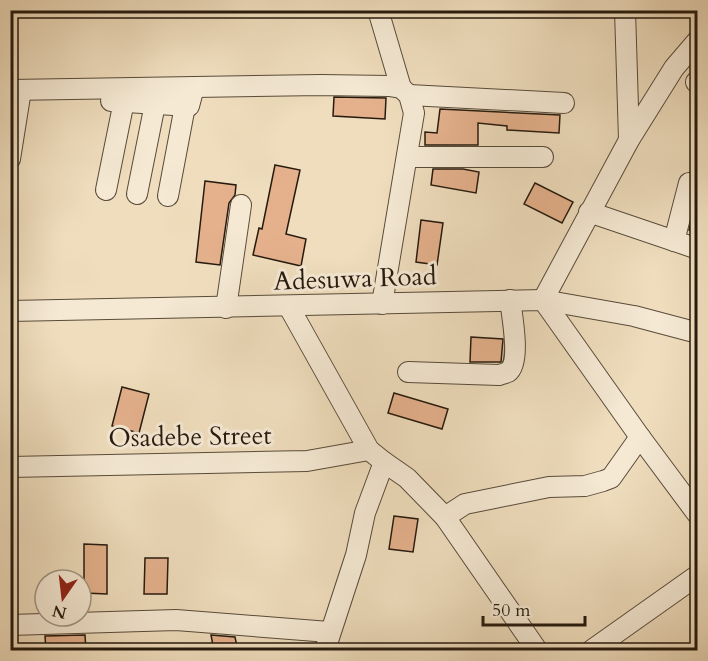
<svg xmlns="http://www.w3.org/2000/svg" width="708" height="661" viewBox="0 0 708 661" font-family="Cardo,serif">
	<rect width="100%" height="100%" fill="#efddbd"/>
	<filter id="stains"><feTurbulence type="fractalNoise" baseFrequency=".00333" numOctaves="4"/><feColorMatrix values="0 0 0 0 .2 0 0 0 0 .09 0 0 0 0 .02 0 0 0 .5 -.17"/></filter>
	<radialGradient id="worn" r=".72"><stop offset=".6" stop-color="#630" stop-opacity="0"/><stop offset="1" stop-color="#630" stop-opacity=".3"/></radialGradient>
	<g fill="#e4b18c" stroke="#261a0e" stroke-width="1.5">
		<path d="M334 97 386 98 385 119 333 116Z"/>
		<path d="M440 109 560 115 559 133 507 130V126L478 123V145H425V132L437 133Z"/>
		<path d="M275 165 300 170 286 234 306 239 301 266 253 255 259 228 262 229Z"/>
		<path d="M433 169H463L479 172 476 193 431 185Z"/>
		<path d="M205 181 236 185 235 195 229 203 220 265 196 262Z"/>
		<path d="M535 183 573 202 562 223 524 204Z"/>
		<path d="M698 198V232L689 230Z"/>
		<path d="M421 220 443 223 437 265 416 262Z"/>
		<path d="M471 337 503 339 501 362H470Z"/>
		<path d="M122 387 149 394 139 433 112 426Z"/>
		<path d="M394 393 448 409 442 429 388 413Z"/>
		<path d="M394 516 418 519 413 552 389 549Z"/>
		<path d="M84 544 107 545V594L84 593Z"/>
		<path d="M145 558H168L167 594H144Z"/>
		<path d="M85 635 86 651H46L45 636Z"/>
		<path d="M211 635 235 637 238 651H214Z"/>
	</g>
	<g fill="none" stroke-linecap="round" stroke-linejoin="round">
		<defs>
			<g id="minor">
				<path d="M378 10 401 88"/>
				<path d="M625 10 629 140"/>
				<path d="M696 82 698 83"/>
				<path d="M10 90 321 85 389 86 401 88 409 95 414 113 382 304"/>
				<path d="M409 95 564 103"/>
				<path d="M111 101 189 106 194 87"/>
				<path d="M407 157H543"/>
				<path d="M10 159 21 90"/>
				<path d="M106 190 124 101"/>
				<path d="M137 194 155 104"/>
				<path d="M168 196 185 106"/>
				<path d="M589 212 698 249"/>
				<path d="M674 241 689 183"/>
				<path d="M543 300 629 140 674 68 698 40"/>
				<path d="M543 300 640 437 698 515"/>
				<path d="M289 307 369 450 384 462 365 513 356 555 325 650"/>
				<path d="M226 308 241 205"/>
				<path d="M10 311 543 300 634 316 698 333"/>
				<path d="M408 372 499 375C502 374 506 373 508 372 521 363 512 315 510 300"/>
				<path d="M384 462 407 478 445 517 537 650"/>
				<path d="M10 467 307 461 369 450"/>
				<path d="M445 517 465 504 549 487 585 486 603 481 611 478 640 437"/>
				<path d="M10 625 176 620 329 632"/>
				<path d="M592 650 698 575"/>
			</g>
		</defs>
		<use href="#minor" stroke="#584b3a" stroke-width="22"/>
		<use href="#minor" stroke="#f5e9d4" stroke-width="20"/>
	</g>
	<g text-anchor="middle" stroke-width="6" stroke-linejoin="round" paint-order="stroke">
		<g font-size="26" fill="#261a0e" stroke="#f5e9d4">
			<text transform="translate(355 278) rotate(-2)" y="9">Adesuwa Road</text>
			<text transform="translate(190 436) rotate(-1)" y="9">Osadebe Street</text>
		</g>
	</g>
	<rect width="708" height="661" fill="none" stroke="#efddbd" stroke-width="36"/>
	<rect x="12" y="12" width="684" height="637" fill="none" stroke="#261a0e" stroke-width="3"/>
	<rect x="18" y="18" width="672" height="625" fill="none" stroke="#261a0e" stroke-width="1.5"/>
	<g transform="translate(63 598) rotate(194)"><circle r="28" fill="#f5e9d4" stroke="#a29685" stroke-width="1.5"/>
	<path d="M0-4.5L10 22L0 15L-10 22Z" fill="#8f2418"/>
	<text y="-9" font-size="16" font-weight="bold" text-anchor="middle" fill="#261a0e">N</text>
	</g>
	<path d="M483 616v9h102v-9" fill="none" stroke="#261a0e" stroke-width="3"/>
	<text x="492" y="616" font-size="18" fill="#261a0e" stroke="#f5e9d4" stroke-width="4.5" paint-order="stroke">50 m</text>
	<rect width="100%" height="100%" filter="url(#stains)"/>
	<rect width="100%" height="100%" fill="url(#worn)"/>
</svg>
